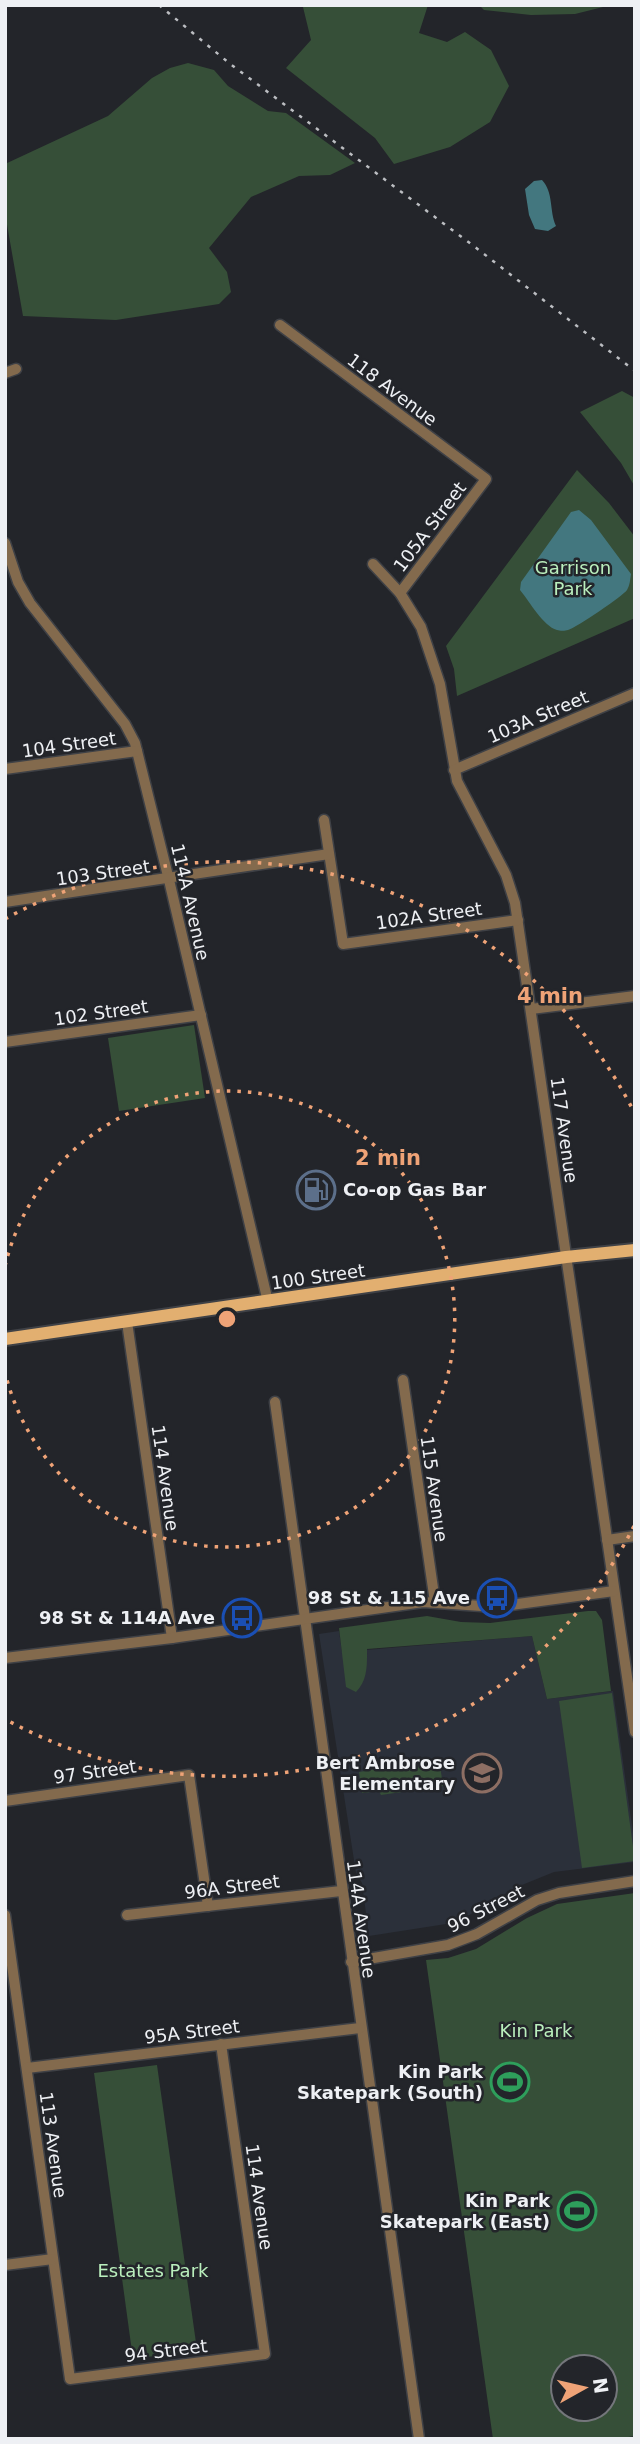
<svg xmlns="http://www.w3.org/2000/svg" width="640" height="2444" viewBox="0 0 640 2444" font-family="'DejaVu Sans',sans-serif">
	<rect width="100%" height="100%" fill="#23252a"/>
	<path fill="#2b303a" d="M339 1631 342 1652 532 1636 547 1699 613 1691 635 1847V1862L554 1872 517 1887 466 1917 446 1924 369 1936 362 1883 356 1873 319 1634Z"/>
	<g fill="#364f38" fill-rule="evenodd">
		<path d="M299 5H428L419 33 447 42 465 32 491 50 509 86 490 122 450 147 394 164 375 138 286 68 311 40 303 7Z"/>
		<path d="M479 5H611L575 14 531 15 484 10Z"/>
		<path d="M188 63 214 70 228 86 268 111 286 113 355 163 330 175 299 176 251 197 209 248 227 272 231 292 219 304 116 320 23 316 5 213V164L108 116 152 78 170 68Z"/>
		<path d="M622 391 635 398V487L621 463 580 412Z"/>
		<path d="M577 470 609 503 635 537V618L457 696 454 669 446 646Z"/>
		<path d="M194 1025 205 1098 119 1111 108 1038Z"/>
		<path d="M588 1611H596L602 1620 611 1691 547 1699 532 1636 367 1649C367 1664 368 1680 356 1692L346 1687 339 1628 427 1616 461 1622 490 1623Z"/>
		<path d="M612 1693 635 1861 582 1868 559 1701Z"/>
		<path d="M417 1762 419 1768 440 1765 443 1786 381 1795 379 1791 362 1793 359 1772Z"/>
		<path d="M635 1893V2436L615 2439H493L426 1960 448 1958 476 1949 527 1918 557 1904ZM563 2367H605V2409H563Z"/>
		<path d="M157 2065 197 2350 133 2359 94 2073Z"/>
	</g>
	<g fill="#43777f">
		<path d="M542 180C554 193 549 210 556 226L548 231 535 229 529 215 525 189 534 181Z"/>
		<path d="M579 510 591 520 631 574C630 580 630 585 627 590 623 596 576 628 568 630 565 631 560 631 557 630 543 626 530 602 520 590L521 582 571 512Z"/>
	</g>
	<g fill="none" stroke-linecap="round" stroke-linejoin="round">
		<defs>
			<g id="minor">
				<path d="M280 325 486 479 400 593"/>
				<path d="M5 373 16 369"/>
				<path d="M5 543 18 582 30 603 125 724 135 743 169 880 268 1302"/>
				<path d="M373 564 400 593 421 627 440 684 457 781 506 875 515 903 635 1732"/>
				<path d="M5 769 137 751"/>
				<path d="M454 770 635 693"/>
				<path d="M324 820 343 944 518 920"/>
				<path d="M5 902 329 854"/>
				<path d="M531 1009 635 996"/>
				<path d="M5 1042 201 1015"/>
				<path d="M127 1322 172 1638"/>
				<path d="M403 1380 435 1602"/>
				<path d="M275 1402 419 2439"/>
				<path d="M607 1540 635 1536"/>
				<path d="M5 1658 172 1638 423 1602 496 1607 614 1591"/>
				<path d="M5 1801 189 1775 208 1906"/>
				<path d="M5 1915 70 2379 265 2354 221 2044"/>
				<path d="M127 1915 341 1891"/>
				<path d="M351 1962 448 1945 477 1934 537 1900 559 1893 635 1881"/>
				<path d="M27 2068 360 2028"/>
				<path d="M5 2265 53 2259"/>
			</g>
			<path id="major" d="M5 1339 566 1257 635 1250"/>
		</defs>
		<use href="#minor" stroke="#3f4146" stroke-width="13"/>
		<use href="#major" stroke="#3f4146" stroke-width="16"/>
		<use href="#minor" stroke="#836a4d" stroke-width="10"/>
		<use href="#major" stroke="#e2af70" stroke-width="12"/>
		<path stroke="#bcbec2" stroke-width="2.5" stroke-dasharray="3.5 7" stroke-linecap="butt" d="M159 5 229 63 475 247 635 371"/>
	</g>
	<g fill="none" stroke="#efa377" stroke-width="3.5" stroke-dasharray="3.5 7">
		<path d="M5 1266A228 228 0 1 1 5 1372"/>
		<path d="M634 1526A457 457 0 0 1 5 1719M5 919A457 457 0 0 1 634 1112"/>
	</g>
	<defs>
		<symbol id="fuel-ring" viewBox="-11 -11 22 22"><circle r="9.5" fill="#23252a" stroke="#5c6f8a" stroke-width="1.5"/><path d="M-5.5-6h7V0h2V4h1.3V-2.5L3-4.5l.8-.8L6-3V5H2.5V1h-1V6h-7ZM-4.2-4.7v3.2H.2V-4.7Z" fill="#5c6f8a"/></symbol>
		<symbol id="bus-ring" viewBox="-11 -11 22 22"><circle r="9.5" fill="#23252a" stroke="#1a4fb4" stroke-width="1.5"/><path d="M-5-6H5V4H4V6H2V4H-2V6H-4V4H-5ZM-3.5-4V0h7V-4ZM-3.5 1.2v1.5H-2V1.2ZM2 1.2v1.5H3.5V1.2Z" fill="#1a4fb4"/></symbol>
		<symbol id="school-ring" viewBox="-11 -11 22 22"><circle r="9.5" fill="#23252a" stroke="#8d6e63" stroke-width="1.5"/><path d="M0-5L7-2L0 1L-7-2ZM-4 1L0 2.5L4 1V4Q0 6-4 4Z" fill="#8d6e63"/></symbol>
		<symbol id="stadium-ring" viewBox="-11 -11 22 22"><circle r="9.5" fill="#23252a" stroke="#2e9e5b" stroke-width="1.5"/><path d="M0-5a6.5 5 0 1 0 0 10a6.5 5 0 1 0 0-10ZM-3.5-1.8h7v3.6h-7Z" fill="#2e9e5b"/></symbol>
	</defs>
	<g fill-rule="evenodd">
		<use href="#fuel-ring" x="294" y="1168" width="44" height="44"/>
		<use href="#bus-ring" x="475" y="1576" width="44" height="44"/>
		<use href="#bus-ring" x="220" y="1596" width="44" height="44"/>
		<use href="#school-ring" x="460" y="1751" width="44" height="44"/>
		<use href="#stadium-ring" x="488" y="2060" width="44" height="44"/>
		<use href="#stadium-ring" x="555" y="2189" width="44" height="44"/>
	</g>
	<g text-anchor="middle" stroke-width="5" stroke-linejoin="round" paint-order="stroke">
		<g font-size="18" fill="#eef0f4" stroke="#23252a">
			<text transform="translate(392 390) rotate(37)" y="6">118 Avenue</text>
			<text transform="translate(430 527) rotate(-53)" y="6">105A Street</text>
			<text transform="translate(538 717) rotate(-23)" y="6">103A Street</text>
			<text transform="translate(69 745) rotate(-8)" y="6">104 Street</text>
			<text transform="translate(103 873) rotate(-8)" y="6">103 Street</text>
			<text transform="translate(190 902) rotate(77)" y="6">114A Avenue</text>
			<text transform="translate(429 916) rotate(-8)" y="6">102A Street</text>
			<text transform="translate(101 1013) rotate(-8)" y="6">102 Street</text>
			<text transform="translate(564 1130) rotate(82)" y="6">117 Avenue</text>
			<text transform="translate(318 1277) rotate(-8)" y="6">100 Street</text>
			<text transform="translate(165 1478) rotate(82)" y="6">114 Avenue</text>
			<text transform="translate(434 1489) rotate(82)" y="6">115 Avenue</text>
			<text transform="translate(95 1772) rotate(-8)" y="6">97 Street</text>
			<text transform="translate(232 1887) rotate(-7)" y="6">96A Street</text>
			<text transform="translate(486 1909) rotate(-27)" y="6">96 Street</text>
			<text transform="translate(361 1919) rotate(82)" y="6">114A Avenue</text>
			<text transform="translate(192 2032) rotate(-7)" y="6">95A Street</text>
			<text transform="translate(53 2145) rotate(82)" y="6">113 Avenue</text>
			<text transform="translate(259 2197) rotate(82)" y="6">114 Avenue</text>
			<text transform="translate(166 2351) rotate(-7)" y="6">94 Street</text>
		</g>
		<g font-size="18" fill="#baefbd" stroke="#23252a">
			<text x="573" y="574">Garrison<tspan x="573" dy="21">Park</tspan></text>
			<text x="536" y="2037">Kin Park</text>
			<text x="153" y="2277">Estates Park</text>
		</g>
		<g font-size="18" font-weight="bold" fill="#eef0f4" stroke="#23252a" text-anchor="end">
			<text x="343" y="1196" text-anchor="start">Co-op Gas Bar</text>
			<text x="470" y="1604">98 St &amp; 115 Ave</text>
			<text x="215" y="1624">98 St &amp; 114A Ave</text>
			<text x="455" y="1769">Bert Ambrose<tspan x="455" dy="21">Elementary</tspan></text>
			<text x="483" y="2078">Kin Park<tspan x="483" dy="21">Skatepark (South)</tspan></text>
			<text x="550" y="2207">Kin Park<tspan x="550" dy="21">Skatepark (East)</tspan></text>
		</g>
	</g>
	<circle cx="227" cy="1319" r="10" fill="#efa377" stroke="#23252a" stroke-width="3.5"/>
	<g font-size="21" text-anchor="middle" font-weight="bold" fill="#efa377" stroke="#23252a" stroke-width="5" stroke-linejoin="round" paint-order="stroke">
		<text x="550" y="1003">4 min</text>
		<text x="388" y="1165">2 min</text>
	</g>
	<rect width="640" height="2444" fill="none" stroke="#eef0f4" stroke-width="14"/>
	<g transform="translate(584 2388) rotate(82)"><circle r="33" fill="#23252a" stroke="#74767b" stroke-width="2"/>
	<path d="M0-5L12 26L0 18L-12 26Z" fill="#efa377"/>
	<text y="-10" font-size="19" font-weight="bold" text-anchor="middle" fill="#eef0f4">N</text>
	</g>
</svg>
